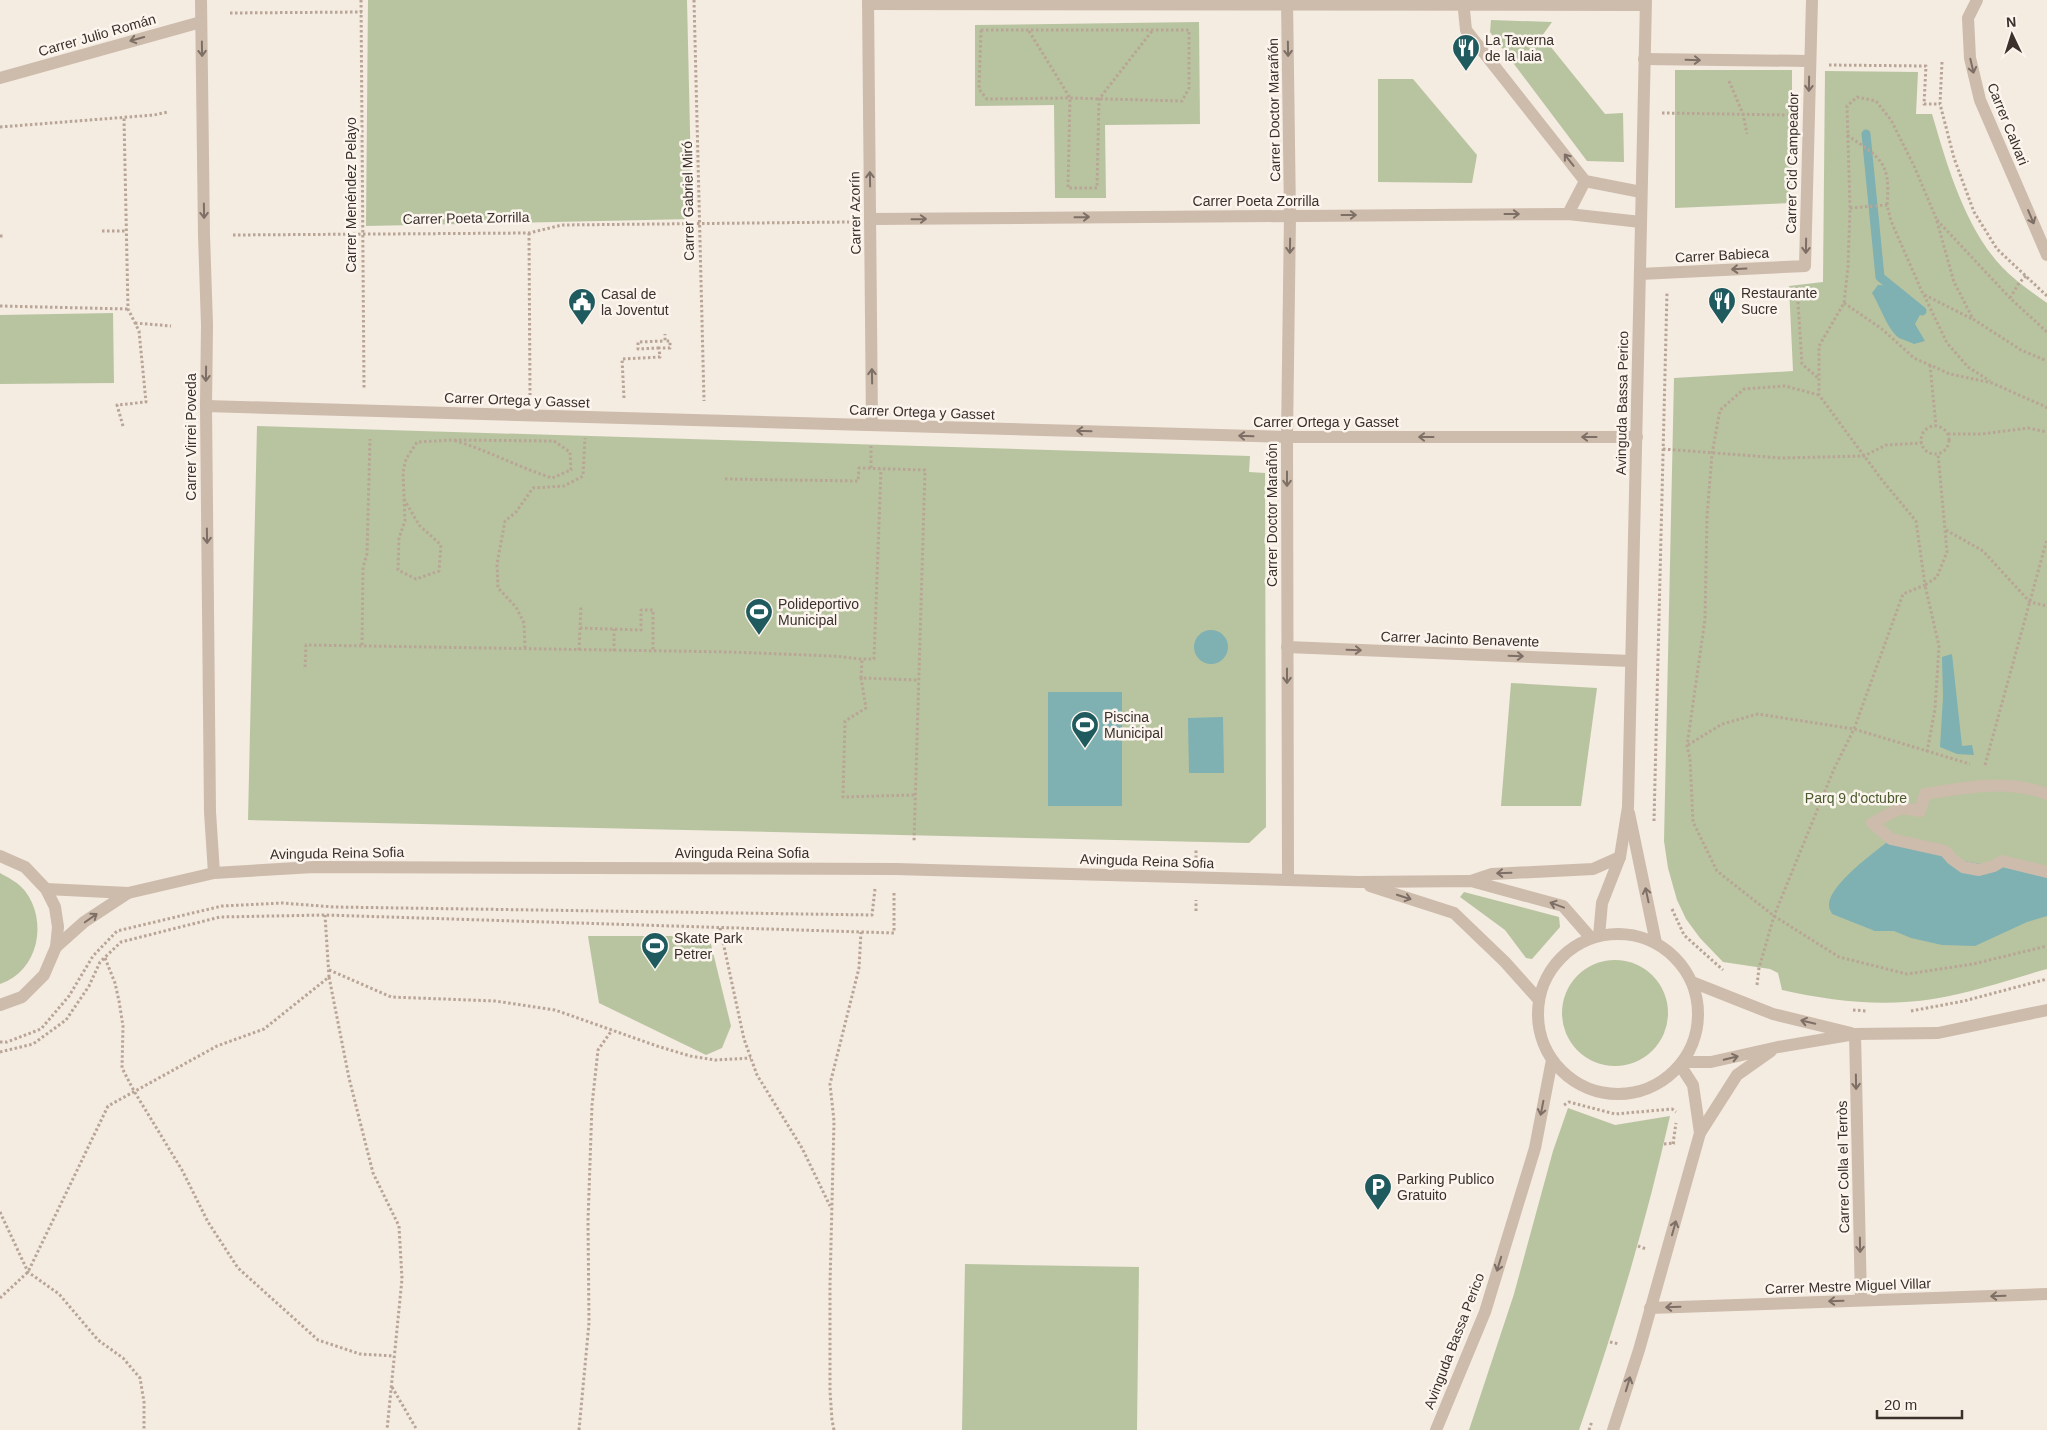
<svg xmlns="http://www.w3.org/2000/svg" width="2047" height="1430" viewBox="0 0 2047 1430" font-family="Helvetica,sans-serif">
	<rect width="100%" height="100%" fill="#f4ebe1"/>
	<g fill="#b8c4a0">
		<path d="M368 0H687L692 219 366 226Z"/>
		<path d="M1491 20 1552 22 1542 36 1605 114 1623 113 1624 162 1587 161 1490 32Z"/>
		<path d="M1199 22 1200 124 1105 125 1106 198H1055L1054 105 975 106V25Z"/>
		<path d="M1675 70H1792V203L1675 208Z"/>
		<path d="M1825 71 1918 72 1916 114H1932C1947 165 1965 228 2002 267 2015 281 2032 292 2047 303V969C2010 979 1971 993 1933 999 1881 1007 1832 1001 1782 990L1778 973 1770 969 1723 962 1700 938 1686 919 1677 900 1668 868 1664 841 1674 378 1793 371 1789 286 1823 282Z"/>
		<path d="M1378 79H1413L1477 155 1472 183 1378 182Z"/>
		<path d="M113 313 114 383 0 384V315Z"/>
		<path d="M257 426 1250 456 1249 472 1265 473 1266 827 1249 843 248 820Z"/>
		<path d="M1511 683 1597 688 1581 806H1501Z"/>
		<path d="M0 873C9 878 19 883 25 891 48 921 39 971 0 984Z"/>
		<path d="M1464 892 1559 917 1560 927 1532 959 1526 958 1505 930 1460 897Z"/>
		<path d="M588 936H709L731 1026 722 1048 706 1055 599 1003Z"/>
		<circle cx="1615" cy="1013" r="53"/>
		<path d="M1568 1108 1615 1125 1670 1116C1646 1223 1615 1327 1579 1430H1469L1514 1294 1553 1151Z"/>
		<path d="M965 1264 1139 1267 1137 1430H962Z"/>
	</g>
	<g fill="#7fb0b2">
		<path d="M1878 285C1894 284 1910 301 1922 311L1915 324 1925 341 1914 344C1910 342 1904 340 1899 338 1888 330 1880 306 1872 293Z"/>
		<circle cx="1211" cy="647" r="17"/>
		<path d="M1952 654 1962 746 1972 745 1974 755 1957 754 1940 747 1943 697 1942 657Z"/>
		<rect x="1048" y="692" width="74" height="114"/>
		<path d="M1223 717 1224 773H1189L1188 718Z"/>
		<path d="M1891 839 1952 859 1994 866 2047 872V916L2027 922 1975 946 1942 945 1911 938 1894 931H1875L1832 914C1831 911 1829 909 1829 906 1827 886 1876 851 1891 839Z"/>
	</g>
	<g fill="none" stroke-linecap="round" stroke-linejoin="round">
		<path stroke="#7fb0b2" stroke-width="9" d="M1866 134 1880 277 1922 311"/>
		<g stroke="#b9a596" stroke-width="3" stroke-dasharray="2.5 2.5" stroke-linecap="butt">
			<path d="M361 0 364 389"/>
			<path d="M694 0 704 401"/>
			<path d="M230 13 362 12"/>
			<path d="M981 30H1189V88L1182 101 1070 98 987 99 979 89Z"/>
			<path d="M1029 31 1070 98 1068 188H1097L1099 99 1152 31"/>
			<path d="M1942 62 1940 104 1954 158 1974 212 1997 249 2047 296"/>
			<path d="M1829 65 1926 66 1924 104H1940"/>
			<path d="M1729 81 1743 114 1747 134"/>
			<path d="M1662 113 1789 115"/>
			<path d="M0 127 154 115 168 112"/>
			<path d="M1847 135C1880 158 1891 161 1887 205"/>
			<path d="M1850 208 1887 205 1891 221 1923 294 1972 319"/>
			<path d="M1937 220 2010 298"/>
			<path d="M102 231H126"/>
			<path d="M529 233 530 395"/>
			<path d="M233 235 529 233 562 225 849 222"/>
			<path d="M0 236H3"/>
			<path d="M2026 276 2019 283 2010 298 2047 332"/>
			<path d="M1797 287 1802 364 1818 378"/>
			<path d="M1924 295 1947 343 1968 367 1990 381"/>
			<path d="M1844 303 1882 329 1914 358 1950 374 1992 383 2046 407 2047 410"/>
			<path d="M0 306 128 309"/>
			<path d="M135 323 171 326"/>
			<path d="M659 348 638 349V342L665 341"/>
			<path d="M1930 365 1936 426"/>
			<path d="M1819 395 1785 386 1744 389 1720 410 1712 454 1707 516 1705 619 1687 746 1690 758 1693 822 1717 871 1774 916 1839 957 1907 974 1973 964 2047 946"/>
			<path d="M624 398 622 359 660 357 659 348H670V341H665V334"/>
			<path d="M123 426 117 405 146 402 139 331 128 309 124 118"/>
			<circle cx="1935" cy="440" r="14"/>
			<path d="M1948 434H1982L2028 428 2047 432"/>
			<path d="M1663 449 1781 458 1864 456 1886 445 1922 443"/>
			<path d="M871 468V446"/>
			<path d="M725 479 858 481 859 468 925 470 914 842"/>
			<path d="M404 499 419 525 441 545 439 571 416 579 398 570 399 538 405 521 403 472 406 459 417 442 453 440 554 441 570 452 571 470 552 478C518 467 487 450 453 440"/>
			<path d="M1946 530 1983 551 2030 602 2047 606"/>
			<path d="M580 628 641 630V610H653V652"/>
			<path d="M362 645 363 567 367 554 370 439"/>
			<path d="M525 648 524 623 516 607 498 588 497 564 505 521 516 512 533 488 564 486 583 476 585 438"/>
			<path d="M579 650 581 606"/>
			<path d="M614 651V629"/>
			<path d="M305 667 306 645 730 652 833 656 862 659H874L881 469"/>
			<path d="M861 678 862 659"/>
			<path d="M1688 745 1722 724 1758 714 1854 729 1970 764"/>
			<path d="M1927 752 1935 709 1939 646 1925 585 1937 577 1947 552 1938 454"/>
			<path d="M1985 765 2047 539"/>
			<path d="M914 795 843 797 845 721 866 708 861 678 917 680"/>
			<path d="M1654 821 1667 292"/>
			<path d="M1196 858V850"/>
			<path d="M1672 909 1684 935 1723 970"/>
			<path d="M1196 911V900"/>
			<path d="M720 928 744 1039 757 1075 802 1148 830 1206"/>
			<path d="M105 958 115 983 119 1001 123 1026 122 1068 134 1091 182 1170 208 1222 238 1268 318 1340 360 1354 394 1356"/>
			<path d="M329 970 391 997 495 1001 555 1010 657 1046 690 1056 715 1060 751 1058"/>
			<path d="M329 977 349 1078 373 1173 399 1226 402 1279 387 1430"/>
			<path d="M1757 985 1759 968 1774 916 1834 769 1854 729 1903 594 1925 585 1916 521 1882 480 1819 395V346L1844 303 1848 267 1850 208 1847 106 1857 97 1876 101 1891 120 1914 166 1936 218 1954 282 1973 319 2021 350 2047 361"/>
			<path d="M1853 1010 1867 1011"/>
			<path d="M1911 1011 1964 1001 2047 979"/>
			<path d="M0 1042H7L41 1029 69 996 93 956 117 931 222 906 282 903 334 907 872 915 875 889"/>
			<path d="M0 1052 33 1044 66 1020 89 986 100 962 121 942 220 917 325 915 894 933V893"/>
			<path d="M1564 1105 1569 1102 1615 1114 1672 1109 1676 1112"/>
			<path d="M1664 1144 1675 1143"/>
			<path d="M1673 1144 1676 1123"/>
			<path d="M0 1212 28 1272 59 1294 98 1340 123 1358 140 1378 144 1402V1430"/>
			<path d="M1638 1246 1646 1249"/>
			<path d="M0 1298 28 1272 108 1106 217 1046 264 1029 329 977 325 915"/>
			<path d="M1610 1342 1619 1344"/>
			<path d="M392 1387 417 1430"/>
			<path d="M579 1430 589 1323 588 1221 592 1105 598 1050 612 1030"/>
			<path d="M834 1430 832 1420 830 1391V1285L834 1121 830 1084 859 968 861 932"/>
			<path d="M1589 1430 1592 1421"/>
		</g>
		<g stroke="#cdbbac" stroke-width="12">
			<path d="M201 0 204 235 207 325 206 406 210 812 214 873"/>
			<path d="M868 0 872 425"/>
			<path d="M1287 0 1290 215 1287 437 1288 879"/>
			<path d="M1463 0 1466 30 1585 181 1641 192"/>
			<path d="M1977 0 1968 18 1970 58 1980 100 2047 255"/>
			<path d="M868 4 1645 5"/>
			<path d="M1644 59 1809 61"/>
			<path d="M0 78 201 22"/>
			<path d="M1568 214 1585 181"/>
			<path d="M870 219 1568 214 1641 222"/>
			<path d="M1640 274 1805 266 1812 0"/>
			<path d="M206 406 1287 437H1637"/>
			<path d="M1287 647 1631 661"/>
			<path d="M2047 794C2007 779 1966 787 1925 794L1920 811 1901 808 1872 823 1891 839 1945 851 1952 859 1963 867 1979 870 1994 866 2002 861 2047 872"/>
			<path d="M1629 813 1656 943"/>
			<path d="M0 856 25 867 46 889 55 907 58 927 56 947 44 975 22 997 0 1005"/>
			<path d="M1471 881 1492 874 1593 869 1620 857"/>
			<path d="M1370 886 1454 913 1505 962 1539 1000"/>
			<path d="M46 889 128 893 214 873 314 867 895 869 1358 882 1471 881 1563 906 1591 938"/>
			<circle cx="1618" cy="1014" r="80"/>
			<path d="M1599 936 1602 903 1620 857 1628 807 1646 0"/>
			<path d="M56 947 84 922 128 893"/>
			<path d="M1692 982 1773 1014 1851 1033"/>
			<path d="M1855 1034 1861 1300"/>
			<path d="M1683 1062H1711L1778 1047 1855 1034 1938 1033 2047 1010"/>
			<path d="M1700 1133 1737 1075 1771 1051"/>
			<path d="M1650 1308 2047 1294"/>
			<path d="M1436 1430 1485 1312 1535 1148 1552 1060"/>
			<path d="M1613 1430 1639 1350 1700 1133 1693 1085 1680 1065"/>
		</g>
	</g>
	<defs><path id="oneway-shaft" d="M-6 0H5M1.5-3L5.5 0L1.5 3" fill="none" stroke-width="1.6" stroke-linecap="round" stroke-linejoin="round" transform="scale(1.25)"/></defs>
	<g stroke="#7d6f65">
		<use href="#oneway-shaft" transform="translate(137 39) rotate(164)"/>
		<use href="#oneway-shaft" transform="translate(202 49) rotate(89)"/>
		<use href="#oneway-shaft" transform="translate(1288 49) rotate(89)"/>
		<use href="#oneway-shaft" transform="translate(1693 60) rotate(2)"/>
		<use href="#oneway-shaft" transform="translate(1972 66) rotate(77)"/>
		<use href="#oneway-shaft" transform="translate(1809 84) rotate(91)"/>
		<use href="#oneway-shaft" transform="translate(1569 160) rotate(-128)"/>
		<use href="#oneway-shaft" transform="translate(870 179) rotate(-91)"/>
		<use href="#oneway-shaft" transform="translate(204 211) rotate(89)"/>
		<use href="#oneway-shaft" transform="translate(1512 214)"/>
		<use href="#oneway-shaft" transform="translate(1349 215)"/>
		<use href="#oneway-shaft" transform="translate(1082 217) rotate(-1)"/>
		<use href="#oneway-shaft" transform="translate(2031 217) rotate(67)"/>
		<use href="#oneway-shaft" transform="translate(919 219) rotate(-1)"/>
		<use href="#oneway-shaft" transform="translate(1290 246) rotate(91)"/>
		<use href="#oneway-shaft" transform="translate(1806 246) rotate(91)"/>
		<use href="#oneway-shaft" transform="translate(1739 269) rotate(177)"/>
		<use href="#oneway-shaft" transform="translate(206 374) rotate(91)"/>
		<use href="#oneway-shaft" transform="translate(872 376) rotate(-91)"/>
		<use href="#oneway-shaft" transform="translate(1084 431) rotate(-178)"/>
		<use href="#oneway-shaft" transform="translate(1246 436) rotate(-178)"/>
		<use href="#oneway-shaft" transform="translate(1426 437) rotate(-180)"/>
		<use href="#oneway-shaft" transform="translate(1589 437) rotate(-180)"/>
		<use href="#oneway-shaft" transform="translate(1287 479) rotate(90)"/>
		<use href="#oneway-shaft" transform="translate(207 536) rotate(89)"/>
		<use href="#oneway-shaft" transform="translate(1354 650) rotate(2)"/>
		<use href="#oneway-shaft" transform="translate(1516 656) rotate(2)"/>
		<use href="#oneway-shaft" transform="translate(1287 676) rotate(90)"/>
		<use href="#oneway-shaft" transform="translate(1504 873) rotate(178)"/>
		<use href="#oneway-shaft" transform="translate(1647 895) rotate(-102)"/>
		<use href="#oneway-shaft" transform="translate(1404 897) rotate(18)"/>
		<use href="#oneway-shaft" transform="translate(1557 905) rotate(-160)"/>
		<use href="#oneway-shaft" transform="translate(91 918) rotate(-35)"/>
		<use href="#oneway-shaft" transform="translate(1808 1022) rotate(-167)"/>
		<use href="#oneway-shaft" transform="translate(1731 1058) rotate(-13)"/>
		<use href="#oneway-shaft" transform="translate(1856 1082) rotate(89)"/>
		<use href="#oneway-shaft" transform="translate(1542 1108) rotate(101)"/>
		<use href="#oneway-shaft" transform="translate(1674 1228) rotate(-74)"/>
		<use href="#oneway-shaft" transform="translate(1860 1245) rotate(89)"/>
		<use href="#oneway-shaft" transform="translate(1499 1264) rotate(107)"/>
		<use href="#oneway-shaft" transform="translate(1998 1296) rotate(178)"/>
		<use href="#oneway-shaft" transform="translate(1836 1301) rotate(178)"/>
		<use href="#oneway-shaft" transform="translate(1673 1307) rotate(178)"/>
		<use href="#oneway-shaft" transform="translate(1628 1384) rotate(-73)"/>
	</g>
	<defs>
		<symbol id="restaurant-pin" viewBox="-11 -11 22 30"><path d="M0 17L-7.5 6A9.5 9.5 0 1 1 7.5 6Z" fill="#1f5a5e" stroke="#fbf5ee"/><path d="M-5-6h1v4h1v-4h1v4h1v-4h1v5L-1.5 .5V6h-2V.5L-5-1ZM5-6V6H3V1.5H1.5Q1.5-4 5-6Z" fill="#fff"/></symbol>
		<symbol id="civic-pin" viewBox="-11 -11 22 30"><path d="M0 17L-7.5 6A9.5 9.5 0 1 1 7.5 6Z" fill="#1f5a5e" stroke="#fbf5ee"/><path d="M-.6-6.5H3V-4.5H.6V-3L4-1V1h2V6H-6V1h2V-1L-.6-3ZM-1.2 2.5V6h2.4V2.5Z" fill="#fff"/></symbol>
		<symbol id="stadium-pin" viewBox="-11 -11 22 30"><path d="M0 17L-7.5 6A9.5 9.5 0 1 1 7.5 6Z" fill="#1f5a5e" stroke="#fbf5ee"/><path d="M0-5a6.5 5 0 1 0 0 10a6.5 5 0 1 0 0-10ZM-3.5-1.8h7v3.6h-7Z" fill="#fff"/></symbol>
		<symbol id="parking-pin" viewBox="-11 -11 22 30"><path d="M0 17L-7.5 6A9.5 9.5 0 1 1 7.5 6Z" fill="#1f5a5e" stroke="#fbf5ee"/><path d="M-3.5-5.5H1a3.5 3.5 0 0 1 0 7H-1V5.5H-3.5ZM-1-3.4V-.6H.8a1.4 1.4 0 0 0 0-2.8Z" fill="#fff"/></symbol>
	</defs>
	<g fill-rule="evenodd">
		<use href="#restaurant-pin" x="1450" y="32" width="32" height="43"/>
		<use href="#restaurant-pin" x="1706" y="285" width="32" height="43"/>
		<use href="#civic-pin" x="566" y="286" width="32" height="43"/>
		<use href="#stadium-pin" x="743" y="596" width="32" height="43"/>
		<use href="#stadium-pin" x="1069" y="709" width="32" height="43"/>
		<use href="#stadium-pin" x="639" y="930" width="32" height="43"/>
		<use href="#parking-pin" x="1362" y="1171" width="32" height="43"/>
	</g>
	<g text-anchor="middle" stroke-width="5" stroke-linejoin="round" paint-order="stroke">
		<g font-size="14" fill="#3b302b" stroke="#fbf5ee">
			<text transform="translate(97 35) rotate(-16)" y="5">Carrer Julio Román</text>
			<text transform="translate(1274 110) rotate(-91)" y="5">Carrer Doctor Marañón</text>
			<text transform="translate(2008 124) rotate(68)" y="5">Carrer Calvari</text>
			<text transform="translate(1792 163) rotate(-89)" y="5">Carrer Cid Campeador</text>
			<text transform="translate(351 195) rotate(-90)" y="5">Carrer Menéndez Pelayo</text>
			<text transform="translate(688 201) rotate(-91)" y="5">Carrer Gabriel Miró</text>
			<text x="1256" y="206">Carrer Poeta Zorrilla</text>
			<text transform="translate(855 213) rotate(-91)" y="5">Carrer Azorín</text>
			<text transform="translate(466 218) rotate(-1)" y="5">Carrer Poeta Zorrilla</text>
			<text transform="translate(1722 255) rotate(-3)" y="5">Carrer Babieca</text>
			<text transform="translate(517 400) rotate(2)" y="5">Carrer Ortega y Gasset</text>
			<text transform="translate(1622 403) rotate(-89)" y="5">Avinguda Bassa Perico</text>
			<text transform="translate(922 412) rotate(2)" y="5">Carrer Ortega y Gasset</text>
			<text x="1326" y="427">Carrer Ortega y Gasset</text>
			<text transform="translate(191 437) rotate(-90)" y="5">Carrer Virrei Poveda</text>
			<text transform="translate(1272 515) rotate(-90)" y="5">Carrer Doctor Marañón</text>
			<text transform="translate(1460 639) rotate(2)" y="5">Carrer Jacinto Benavente</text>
			<text transform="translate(337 853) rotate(-1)" y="5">Avinguda Reina Sofia</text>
			<text x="742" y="858">Avinguda Reina Sofia</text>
			<text transform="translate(1147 861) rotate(2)" y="5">Avinguda Reina Sofia</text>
			<text transform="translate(1843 1167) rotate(-91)" y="5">Carrer Colla el Terròs</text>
			<text transform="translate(1848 1286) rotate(-2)" y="5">Carrer Mestre Miguel Villar</text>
			<text transform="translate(1454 1341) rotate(-69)" y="5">Avinguda Bassa Perico</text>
		</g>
		<g font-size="14" fill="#3b302b" stroke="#fbf5ee" text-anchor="start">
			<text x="1485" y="45">La Taverna<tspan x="1485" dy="16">de la Iaia</tspan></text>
			<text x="1741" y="298">Restaurante<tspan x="1741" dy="16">Sucre</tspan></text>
			<text x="601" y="299">Casal de<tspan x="601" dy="16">la Joventut</tspan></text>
			<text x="778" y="609">Polideportivo<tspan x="778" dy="16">Municipal</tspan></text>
			<text x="1104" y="722">Piscina<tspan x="1104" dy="16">Municipal</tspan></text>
			<text x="674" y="943">Skate Park<tspan x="674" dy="16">Petrer</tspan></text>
			<text x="1397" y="1184">Parking Publico<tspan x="1397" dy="16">Gratuito</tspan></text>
		</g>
		<g font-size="14" fill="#4a5a2e" stroke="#fbf5ee">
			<text x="1856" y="803">Parq 9 d'octubre</text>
		</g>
	</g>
	<g transform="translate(2012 35) rotate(356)" stroke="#fbf5ee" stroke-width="4" paint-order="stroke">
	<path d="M0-4L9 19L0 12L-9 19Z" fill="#3b302b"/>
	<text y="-8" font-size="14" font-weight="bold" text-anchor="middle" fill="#3b302b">N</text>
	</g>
	<path d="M1877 1410v8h85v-8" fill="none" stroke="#3b302b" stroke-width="2.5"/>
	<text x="1884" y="1410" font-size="15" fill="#3b302b" stroke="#fbf5ee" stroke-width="4" paint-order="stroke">20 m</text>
</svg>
